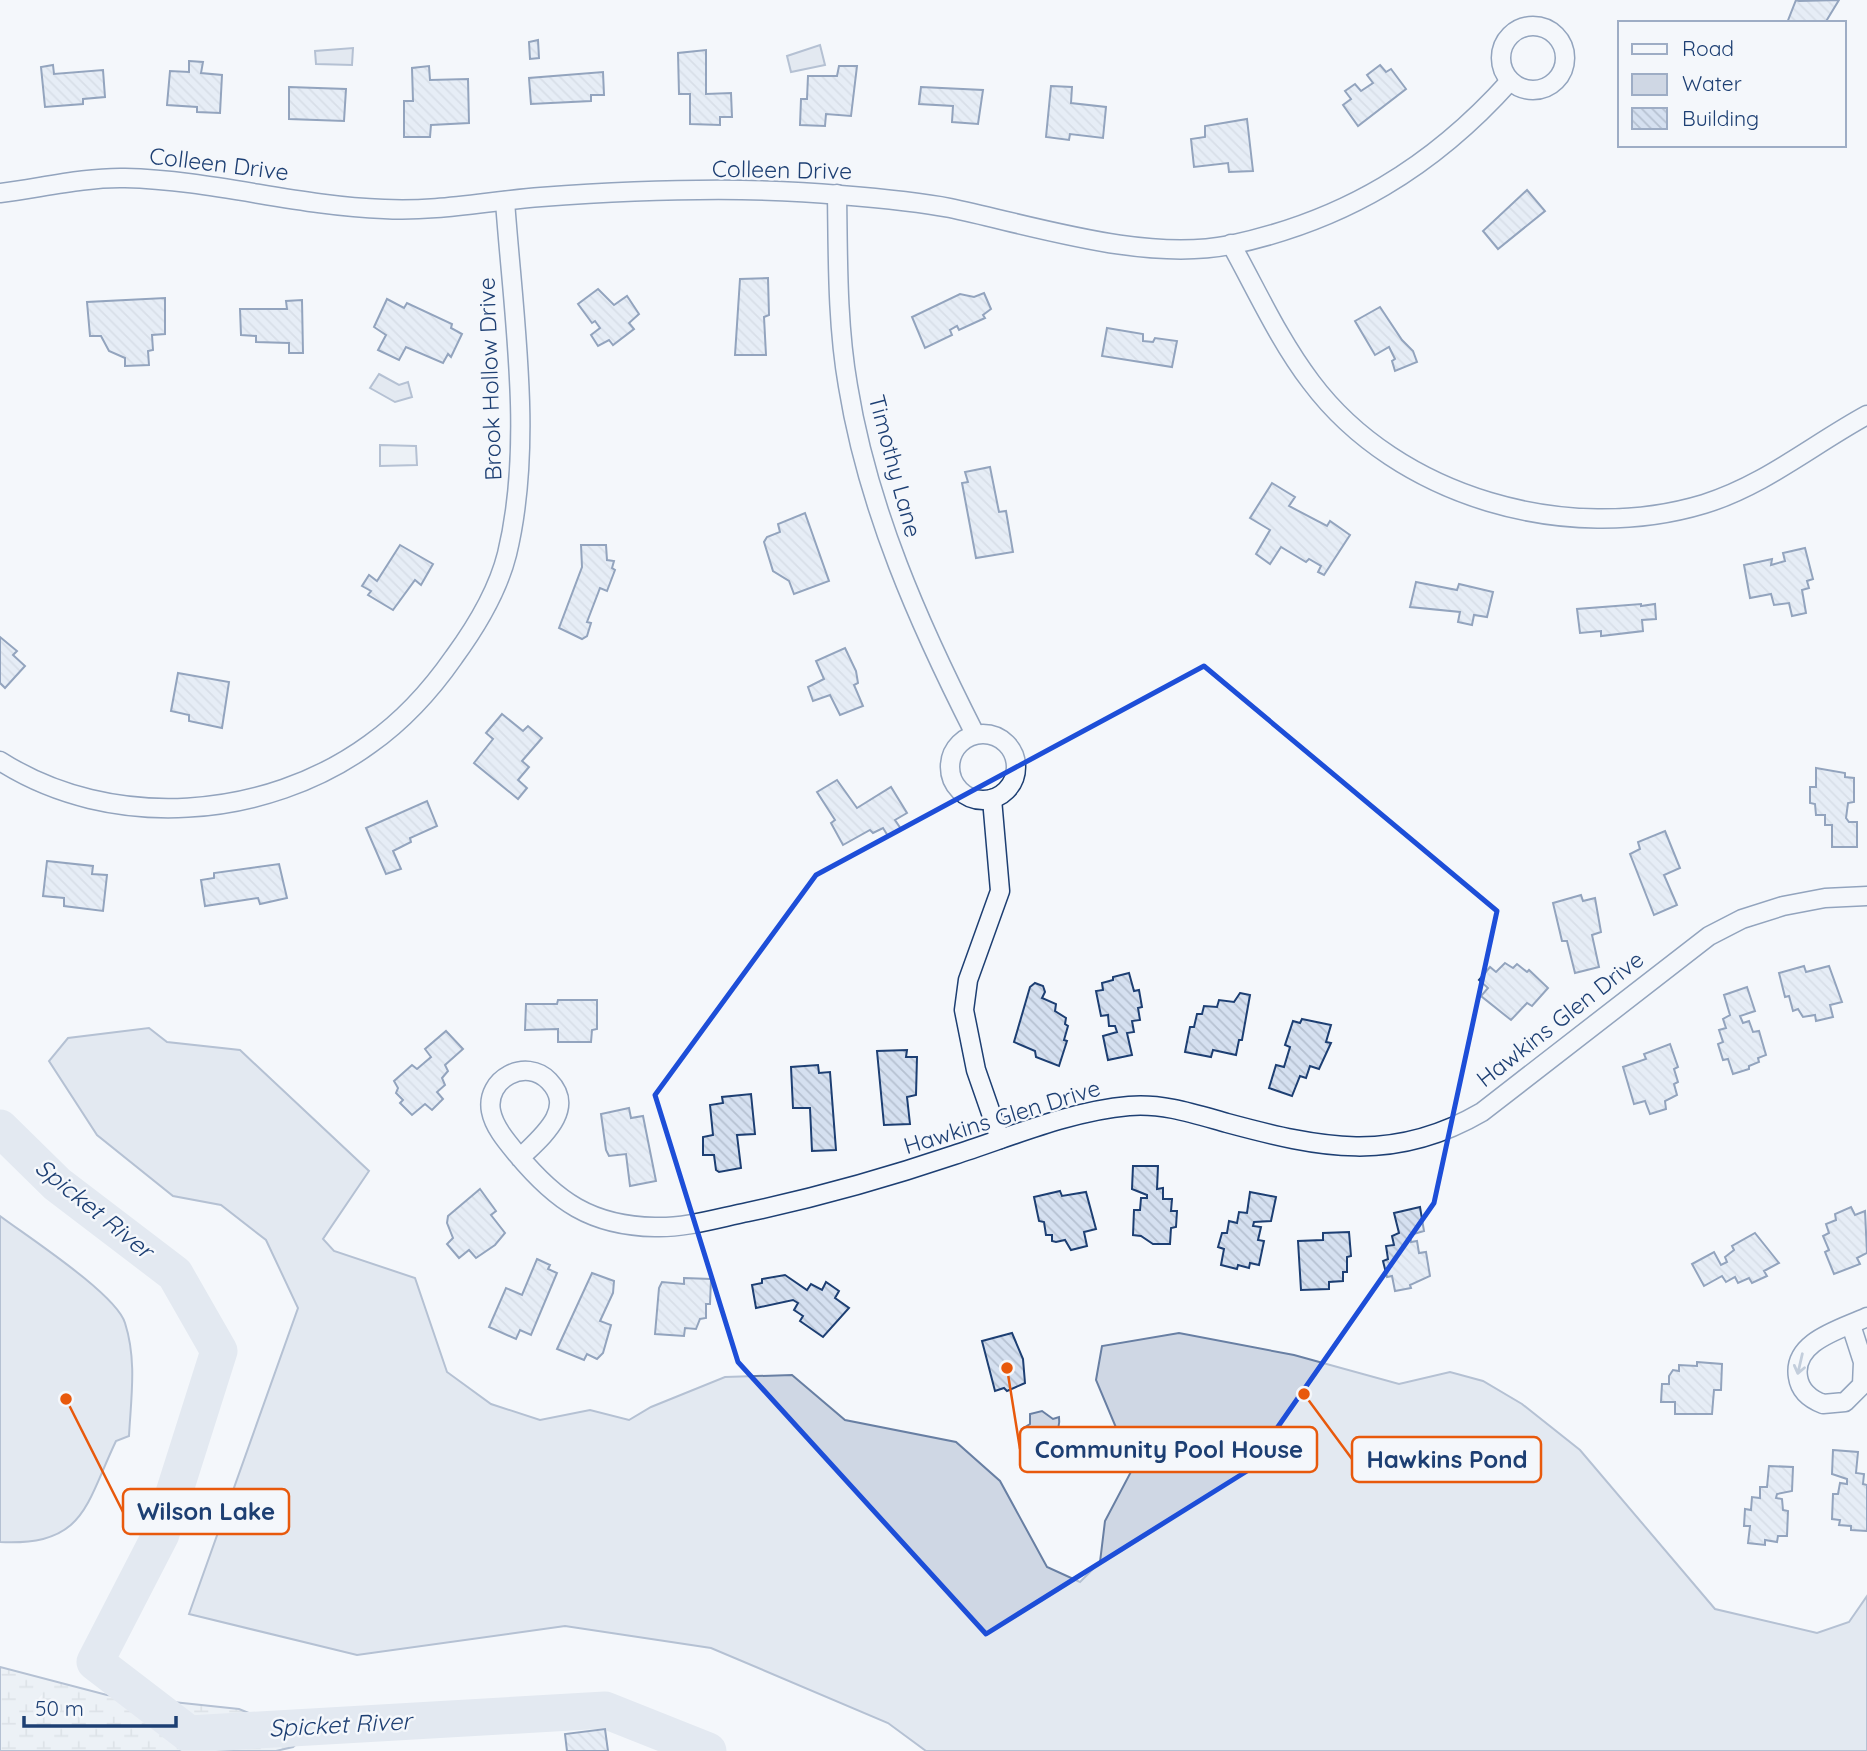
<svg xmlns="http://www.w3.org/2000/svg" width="1867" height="1751" viewBox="0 0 1867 1751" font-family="Quicksand,sans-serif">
	<defs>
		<pattern id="wetland-marsh" width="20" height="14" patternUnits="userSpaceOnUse" patternTransform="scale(1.75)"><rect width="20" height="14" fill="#e3e9f0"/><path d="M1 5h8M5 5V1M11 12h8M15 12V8" fill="none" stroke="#c2c9d1"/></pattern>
		<pattern id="building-back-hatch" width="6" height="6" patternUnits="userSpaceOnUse" patternTransform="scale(1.75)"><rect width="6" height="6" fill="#d5e0f0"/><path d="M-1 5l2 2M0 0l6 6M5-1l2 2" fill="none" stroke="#b6c1d1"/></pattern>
	</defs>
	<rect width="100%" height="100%" fill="#f4f7fb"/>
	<path fill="url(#wetland-marsh)" stroke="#687fa3" stroke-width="2" d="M0 1667 107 1695 239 1709 314 1739H302L293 1747 276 1751H0Z"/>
	<path fill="#e3e9f0" stroke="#687fa3" stroke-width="2" d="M380 445 416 446 417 465 380 466Z"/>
	<g fill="#cfd7e4" stroke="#687fa3" stroke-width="2">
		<path d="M820 45 825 65 791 72 787 56Z"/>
		<path d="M353 48 352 65 316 64 315 51Z"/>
		<path d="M379 374 399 385 408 382 412 397 395 402 370 388Z"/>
		<path d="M149 1028 167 1042 240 1050 369 1171 323 1239 334 1251 415 1278 447 1372 491 1404 540 1420 590 1410 629 1420 651 1407 725 1377 792 1375 845 1420 956 1442 1000 1481 1047 1567 1080 1582 1100 1562 1105 1521 1133 1468 1096 1380 1102 1346 1179 1333 1294 1355 1399 1384 1450 1372 1483 1381 1522 1404 1580 1450 1715 1609 1817 1633 1849 1622 1867 1596V1751H926L888 1723 711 1648 565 1626 357 1655 189 1614 298 1308 266 1240 221 1205 173 1196 97 1135 49 1061 68 1038Z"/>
		<path d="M0 1216C28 1237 116 1294 125 1323 137 1360 131 1398 129 1436L116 1441C85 1506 85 1546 0 1542Z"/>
		<path d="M1042 1411 1053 1419 1059 1417C1061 1432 1051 1442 1035 1441L1022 1429 1030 1424V1414Z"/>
	</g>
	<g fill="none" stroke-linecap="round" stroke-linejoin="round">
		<path stroke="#cfd7e4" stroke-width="37" d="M0 1128 57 1184 175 1274 219 1351 161 1534 95 1662 189 1734 605 1710 708 1751"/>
	</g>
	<g fill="url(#building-back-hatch)" stroke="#1d3f73" stroke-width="2">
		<path d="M1796 0 1799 1 1839 0 1825 23H1787Z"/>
		<path d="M538 40 539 58 530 59 529 42Z"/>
		<path d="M706 50V94L731 93 732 117H720V125L690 124V94H679L678 53Z"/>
		<path d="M189 61 203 62 201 73 222 75 220 113 197 112V107L167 105 170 71 189 72Z"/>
		<path d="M53 65 54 74 103 70 105 97 83 99V104L45 107 41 67Z"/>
		<path d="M1380 65 1386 72 1391 69 1406 89 1358 126 1343 105 1351 99 1345 91 1355 84 1361 91 1373 83 1367 75Z"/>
		<path d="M429 66 430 80 468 79 469 123 431 125 430 137H404V101H413L412 68Z"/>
		<path d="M839 66H857L851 116 826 114 825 126 800 125 801 99H807L808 76H837Z"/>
		<path d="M603 72 604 95H591V101L531 104 529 78Z"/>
		<path d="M1051 86 1072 87 1071 103 1106 107 1103 138 1070 134 1069 140 1046 137Z"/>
		<path d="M289 87 346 89 344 121 289 119Z"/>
		<path d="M921 87 983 90 978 124 952 122 953 106 919 104Z"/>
		<path d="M1247 119 1253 171 1229 172 1228 163 1194 167 1191 139 1205 137V126Z"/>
		<path d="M1527 190 1545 211 1498 249 1483 231Z"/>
		<path d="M768 278 769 315 764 317 766 355H735L740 279Z"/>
		<path d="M598 289 614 305 627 296 639 314 629 323 634 329 613 345 609 340 598 346 591 335 600 328 595 321 592 323 578 304Z"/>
		<path d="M984 293 991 309 983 315 985 318 959 330 957 326 950 330 952 335 925 348 912 317 960 294 974 297Z"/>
		<path d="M165 298V334L152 335 153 350 148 351 149 365 125 366V358L109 351 101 336H90L87 302Z"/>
		<path d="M387 299 404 308 407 303 452 324 451 328 462 334 451 357 448 354 443 363 406 347 399 360 378 350 386 335 374 327Z"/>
		<path d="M302 300 303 353H289V343L256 342V336L241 335 240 309H287L286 301Z"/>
		<path d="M1380 307 1402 340 1413 351 1417 362 1395 371 1392 361 1395 359 1389 347 1375 355 1355 321Z"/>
		<path d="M1107 328 1143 334V341L1153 342 1155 338 1177 341 1172 367 1102 356Z"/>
		<path d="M990 467 999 512 1006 511 1013 552 976 558 962 483 968 482 965 472Z"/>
		<path d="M1272 483 1295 497 1289 506 1327 526 1330 521 1350 535 1324 575 1318 572 1321 566 1309 559 1306 562 1281 547 1270 564 1256 554 1270 530 1250 518Z"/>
		<path d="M805 513 829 581 794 594 789 581 773 571 764 542 767 537 780 532 778 524Z"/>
		<path d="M400 545 433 564 421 585 415 580 393 610 368 595 371 591 362 586 369 575 377 581Z"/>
		<path d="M581 545H606L607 560 614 561 612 568 615 570 607 591 600 588 587 622 591 623 587 636 582 639 559 628 582 567Z"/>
		<path d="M1805 548 1813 579 1807 581 1809 588 1802 590 1806 613 1792 616 1789 603 1774 605 1771 594 1750 598 1744 565 1772 559 1771 565 1785 561 1783 553Z"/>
		<path d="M1416 582 1457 590 1459 584 1493 592 1487 617 1474 615 1472 625 1458 622 1460 612 1410 607Z"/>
		<path d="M1641 604V606L1655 604 1656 619 1642 620 1643 631 1601 636V631L1580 633 1577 609Z"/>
		<path d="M0 637 17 651 13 655 25 666 5 688 0 683Z"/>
		<path d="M845 648 856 671 858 683 854 685 863 706 840 715 830 695 813 701 808 687 824 679 816 661Z"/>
		<path d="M178 673 229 682 222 728 189 721V715L171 711Z"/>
		<path d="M502 714 523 731 528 726 542 738 522 761 529 767 518 780 527 788 518 799 474 763 493 739 486 733Z"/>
		<path d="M1816 768 1845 773V777L1854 778V802L1848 803 1846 818 1849 822H1857V847H1832V825H1825V815H1816L1815 804 1810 803V787H1816Z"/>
		<path d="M837 780 857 808 891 787 907 813 895 820 901 829 888 836 883 828 873 833 870 830 843 845 831 823 835 820 817 792Z"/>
		<path d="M427 801 437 826 410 838 411 842 393 851 401 869 386 874 366 828Z"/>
		<path d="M1665 831 1680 868 1664 875 1677 905 1654 915 1630 854 1640 849 1638 842Z"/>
		<path d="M47 861 93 866 92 874 107 875 103 911 64 906V898L43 896Z"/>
		<path d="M279 864 287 898 260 904 258 898 205 906 201 880 214 878V873Z"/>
		<path d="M1581 895 1583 901 1595 898 1601 932 1592 935 1599 967 1575 973 1567 941H1562L1553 903Z"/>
		<path d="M1505 963 1513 968 1517 964 1527 972 1529 970 1548 988 1532 1006 1527 1003 1511 1020 1481 996 1488 988 1479 980 1490 967 1496 972Z"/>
		<path d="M1804 966 1806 972 1829 966 1842 1002 1830 1005 1833 1017 1816 1021 1815 1015 1803 1017 1798 1009 1793 1011 1789 996 1785 997 1779 973Z"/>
		<path d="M1129 973 1134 991 1139 990 1142 1007 1138 1008 1140 1020 1132 1021 1134 1032 1127 1033 1132 1055 1108 1060 1103 1036 1117 1032 1115 1026H1109L1108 1015 1101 1016 1096 991 1103 990 1102 983 1113 980V977Z"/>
		<path d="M1035 983 1043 986 1045 992 1042 998 1056 1004 1055 1011 1066 1018 1065 1024 1068 1026 1064 1040 1067 1041 1059 1066 1036 1057 1035 1051 1014 1042 1030 987Z"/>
		<path d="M1747 987 1755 1011 1740 1016 1743 1023 1749 1021 1753 1032 1759 1031 1766 1055 1758 1058 1759 1062 1749 1066V1069L1733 1074 1728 1059 1723 1060 1718 1044 1723 1042 1719 1030 1726 1028 1723 1019 1730 1015 1724 995Z"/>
		<path d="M1240 993 1250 995 1242 1040H1239L1236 1055 1213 1050 1211 1057 1185 1052 1190 1027H1194L1197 1014H1202L1204 1006 1217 1007 1219 1000 1234 1002Z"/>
		<path d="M558 1000H597V1029L592 1030 591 1042H558V1029L525 1030 526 1004H557Z"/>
		<path d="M1302 1019 1331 1025 1326 1042 1331 1043 1319 1069 1310 1066 1306 1078 1300 1076 1292 1096 1269 1088 1276 1065 1284 1067 1290 1047 1285 1045 1293 1021 1300 1023Z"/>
		<path d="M446 1031 463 1049 445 1065 448 1071 442 1078 445 1085 437 1092 443 1099 432 1110 425 1104 412 1115 400 1103 403 1100 396 1093 398 1088 394 1081 412 1065 417 1069 431 1057 425 1049Z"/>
		<path d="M1670 1044 1678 1067 1674 1069 1678 1082 1674 1084 1677 1095 1665 1101 1666 1109 1650 1114 1645 1101 1634 1104 1623 1067 1646 1059 1644 1054Z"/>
		<path d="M907 1050 906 1057H917L916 1095 907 1097 910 1124 884 1125 877 1051Z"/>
		<path d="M818 1065 819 1073 830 1072 836 1150 812 1151 810 1108H793L791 1067Z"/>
		<path d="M751 1094 755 1134 737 1135 741 1168 719 1172 716 1170 714 1155H703V1137L713 1135 710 1105 723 1103 722 1097Z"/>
		<path d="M629 1108 631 1118 643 1116 656 1181 630 1186 626 1154 609 1156 606 1150 601 1114Z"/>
		<path d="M1133 1166H1158L1157 1189 1163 1188V1199H1172L1171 1211H1177L1176 1227 1171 1228 1170 1244H1153L1141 1236 1133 1235 1134 1210H1140L1141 1198H1147V1195L1132 1189Z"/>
		<path d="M480 1189 496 1211 491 1215 505 1233 495 1245 476 1258 469 1250 459 1258 447 1244 453 1238 447 1223 448 1216Z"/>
		<path d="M1060 1191 1062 1196 1086 1192 1096 1229 1084 1232 1087 1246 1071 1250 1065 1240 1056 1242 1052 1241V1235H1046L1044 1222 1039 1221 1034 1197Z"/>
		<path d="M1250 1192 1276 1197 1271 1221 1254 1222 1253 1226 1261 1227 1258 1240 1264 1241 1259 1265 1250 1263 1249 1268 1238 1265 1237 1269 1221 1265 1224 1249 1218 1247 1222 1233H1227L1229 1221 1237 1223 1239 1212 1247 1213Z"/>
		<path d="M1420 1207 1424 1231 1410 1235 1411 1242 1417 1241 1419 1253 1426 1252 1430 1276 1410 1285 1411 1288 1395 1291 1392 1276 1387 1277 1383 1261 1388 1259 1386 1246 1394 1245 1392 1236 1399 1233 1394 1213Z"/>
		<path d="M1851 1207 1855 1215 1865 1211 1867 1253 1857 1258 1860 1264 1834 1274 1825 1252 1829 1250 1823 1236 1829 1233 1826 1224 1836 1220 1835 1214Z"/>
		<path d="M1349 1232 1351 1256 1347 1257V1272H1343V1281L1329 1282V1289L1301 1290 1298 1241 1323 1240V1233Z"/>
		<path d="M1755 1233 1779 1263 1764 1271 1767 1276 1752 1283 1749 1278 1738 1283 1735 1277 1726 1282 1722 1276 1704 1286 1692 1264 1714 1252 1721 1265 1727 1262 1725 1257 1734 1250 1732 1246Z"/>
		<path d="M537 1259 550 1265 548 1269 557 1273 531 1335 520 1330 516 1339 489 1327 506 1288 522 1295Z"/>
		<path d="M592 1273 614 1281 613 1293 600 1321 611 1325 603 1353 597 1359 587 1354 584 1360 557 1349Z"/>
		<path d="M785 1275 807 1290 811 1284 822 1290 826 1282 839 1291 835 1298 849 1308 823 1337 800 1321 803 1316 794 1310 798 1303 793 1300 756 1308 752 1285 762 1283V1279Z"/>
		<path d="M684 1278 711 1279 710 1304H706V1318L700 1319 696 1329 685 1328 684 1336 655 1334 659 1288 662 1282 684 1284Z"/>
		<path d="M1012 1333 1023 1359 1025 1383 1007 1391 1004 1388 995 1391 982 1341Z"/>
		<path d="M1697 1362 1722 1364 1721 1390H1714L1712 1414H1675V1402H1661L1662 1384H1669V1376L1673 1370 1679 1371V1365L1697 1366Z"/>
		<path d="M1833 1450 1858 1452 1856 1473 1864 1474 1863 1484 1867 1485V1531L1851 1530V1526L1839 1525 1840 1520 1832 1519 1833 1494H1838L1840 1483 1847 1484V1479L1832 1474Z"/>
		<path d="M1769 1466 1793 1467 1792 1491 1777 1494 1776 1498 1782 1499 1783 1510 1788 1511 1787 1536H1778L1777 1542 1765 1540V1545L1748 1543 1750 1526H1744L1745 1509 1751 1510 1752 1497 1760 1498V1487H1767Z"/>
		<path d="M605 1729 608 1751H567L565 1734Z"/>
	</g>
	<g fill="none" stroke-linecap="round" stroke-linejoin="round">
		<defs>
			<g id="street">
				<circle cx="1533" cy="58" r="32"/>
				<path d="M0 193C40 188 85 177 125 178 212 180 297 206 384 209 436 212 488 201 541 197 637 190 745 186 840 195 877 198 914 201 950 208 1035 226 1144 262 1230 245 1344 221 1433 167 1510 81"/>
				<path d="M837 194C838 258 837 323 848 386 868 509 919 624 975 734"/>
				<path d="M1231 244C1257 291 1279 340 1311 382 1398 498 1568 545 1704 504 1765 485 1812 445 1867 415"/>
				<circle cx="983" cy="767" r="33"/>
				<path d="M0 761C111 832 266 820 370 744 404 720 431 690 454 657 476 627 498 590 507 554 534 443 513 314 505 201"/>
				<path d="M992 799 1000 891 968 980 964 1010 976 1070 1000 1139"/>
				<path d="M520 1158C540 1138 577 1110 549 1081 526 1057 485 1079 491 1111 494 1127 507 1142 517 1154 556 1201 591 1226 655 1227 686 1228 718 1218 748 1212 818 1197 886 1178 954 1155 1010 1137 1070 1111 1129 1106 1163 1103 1195 1114 1227 1123 1320 1148 1393 1164 1482 1112L1709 936 1742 919 1783 906 1825 898 1867 896"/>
				<path d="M1851 1325 1863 1362 1862 1385 1845 1402 1823 1404C1810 1399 1800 1391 1798 1377 1792 1341 1842 1329 1867 1317"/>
			</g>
		</defs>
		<use href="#street" stroke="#1d3f73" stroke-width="21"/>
		<use href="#street" stroke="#f4f7fb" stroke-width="18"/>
	</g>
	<defs><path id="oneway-shaft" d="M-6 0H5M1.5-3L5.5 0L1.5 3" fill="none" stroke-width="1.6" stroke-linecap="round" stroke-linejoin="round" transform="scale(1.75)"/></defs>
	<use stroke="#889bb7" href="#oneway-shaft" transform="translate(1800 1364) rotate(103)"/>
	<path d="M0 0H1867V1751H0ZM1204 666 1497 911 1434 1203 1247 1471 986 1634 738 1362 655 1095 816 875Z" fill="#f4f7fb" fill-opacity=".55" fill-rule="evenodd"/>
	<path fill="none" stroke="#1d4ed8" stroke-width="5" stroke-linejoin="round" d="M1204 666 1497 911 1434 1203 1247 1471 986 1634 738 1362 655 1095 816 875Z"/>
	<g text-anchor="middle" stroke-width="5" stroke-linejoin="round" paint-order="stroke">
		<g font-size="23" fill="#1d3f73" stroke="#f4f7fb">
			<text transform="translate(219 164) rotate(7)" y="8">Colleen Drive</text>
			<text transform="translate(782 170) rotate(1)" y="8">Colleen Drive</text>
			<text transform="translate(490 379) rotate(-92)" y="8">Brook Hollow Drive</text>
			<text transform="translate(895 466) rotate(75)" y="8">Timothy Lane</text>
			<text transform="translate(1560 1019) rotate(-38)" y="8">Hawkins Glen Drive</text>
			<text transform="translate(1002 1117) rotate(-17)" y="8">Hawkins Glen Drive</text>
		</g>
		<g font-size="24" font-style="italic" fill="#1d3f73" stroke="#f4f7fb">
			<text transform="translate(94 1209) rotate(39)" y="8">Spicket River</text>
			<text transform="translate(340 1725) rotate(-3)" y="8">Spicket River</text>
		</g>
	</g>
	<path fill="none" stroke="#e8590c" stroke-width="2.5" d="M1007 1368L1020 1449M1304 1394L1352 1459M66 1399L123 1512"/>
	<g fill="#e8590c" stroke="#f4f7fb" stroke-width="2.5">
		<circle cx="1007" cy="1368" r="7"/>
		<circle cx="1304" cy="1394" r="7"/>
		<circle cx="66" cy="1399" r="7"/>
	</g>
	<g fill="#f4f7fb" stroke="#e8590c" stroke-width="2.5">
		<rect x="1020" y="1427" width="297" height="45" rx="7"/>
		<rect x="1352" y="1437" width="189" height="45" rx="7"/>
		<rect x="123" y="1489" width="166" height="45" rx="7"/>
	</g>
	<g font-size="24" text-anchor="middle" font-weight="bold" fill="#1d3f73">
		<text x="1169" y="1458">Community Pool House</text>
		<text x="1447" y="1468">Hawkins Pond</text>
		<text x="206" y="1520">Wilson Lake</text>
	</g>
	<rect x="1618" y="21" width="228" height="126" fill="#f4f7fb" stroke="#9eadc5" stroke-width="2"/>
	<rect x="1632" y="44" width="35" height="10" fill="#f4f7fb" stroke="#9eadc5" stroke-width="2"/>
	<text x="1682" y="56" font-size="21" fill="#1d3f73">Road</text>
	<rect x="1632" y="74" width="35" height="21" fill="#cfd7e4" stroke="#9eadc5" stroke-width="2"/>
	<text x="1682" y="91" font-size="21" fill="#1d3f73">Water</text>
	<rect x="1632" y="108" width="35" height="21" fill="url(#building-back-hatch)" stroke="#9eadc5" stroke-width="2"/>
	<text x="1682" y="126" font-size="21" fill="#1d3f73">Building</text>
	<path d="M24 1716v10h152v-10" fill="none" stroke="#1d3f73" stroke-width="3.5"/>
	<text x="35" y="1716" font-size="21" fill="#1d3f73" stroke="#f4f7fb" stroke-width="5" paint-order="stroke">50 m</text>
</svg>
